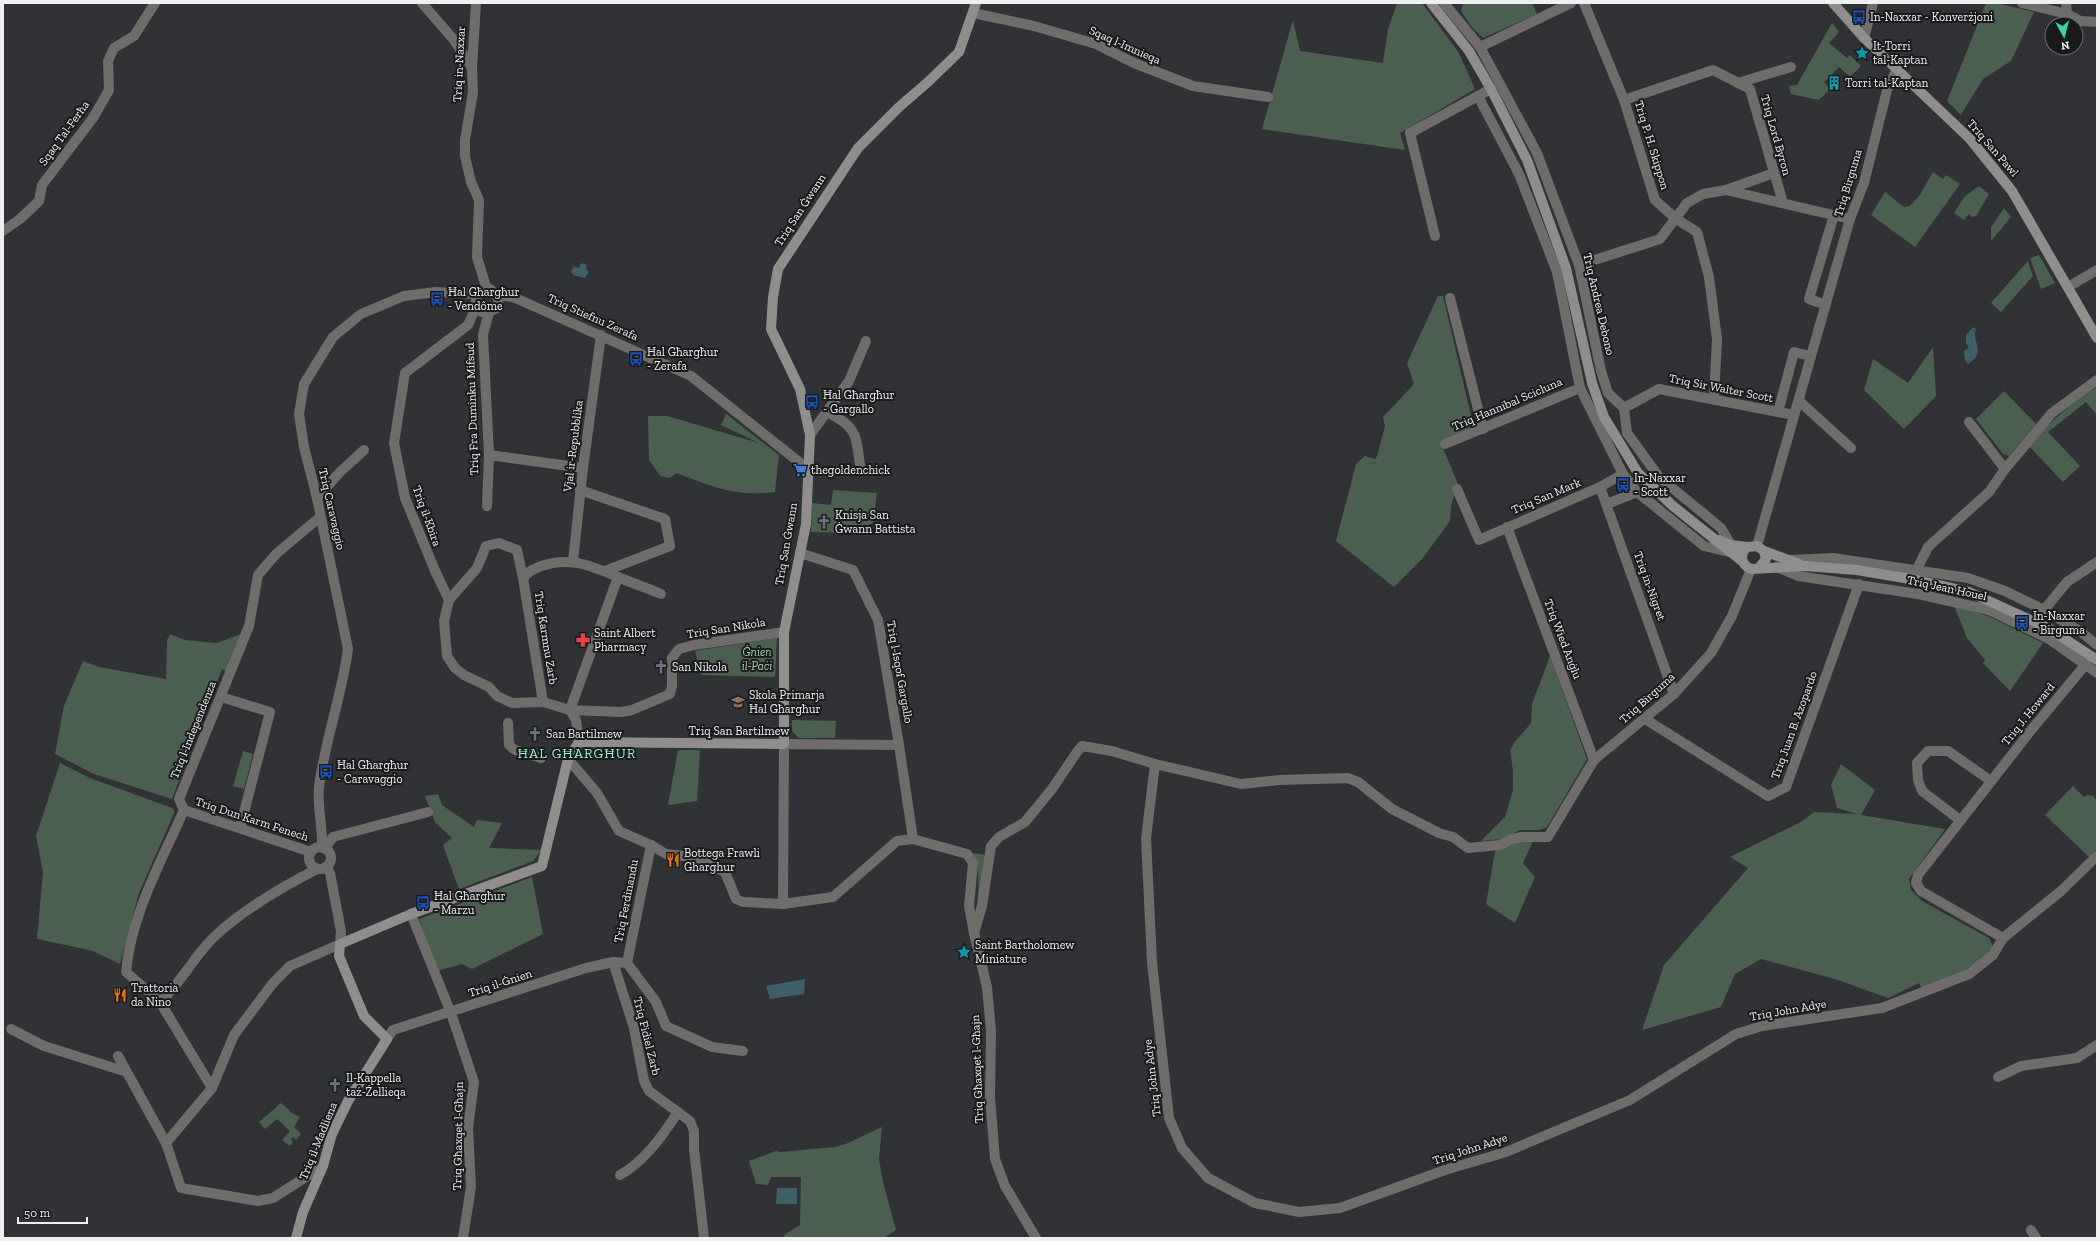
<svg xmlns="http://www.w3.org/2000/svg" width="2100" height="1241" viewBox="0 0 2100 1241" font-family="'Zilla Slab',serif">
	<rect width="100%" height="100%" fill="#303235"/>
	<g fill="#4b5f50">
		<path d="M1397 3H1422L1459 53 1475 89 1400 133 1405 150 1262 129 1293 20 1300 51 1383 63 1388 29Z"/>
		<path d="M1463 3H1532L1537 14 1483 38 1471 26 1461 11Z"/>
		<path d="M1986 3H1997L2034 12 2011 61 1983 79 1961 115 1947 101Z"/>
		<path d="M1832 23 1839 32 1829 43 1847 58 1850 55 1861 66 1850 77 1839 67 1824 82 1830 89 1819 100 1791 94 1789 86 1797 85Z"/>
		<path d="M1933 172 1943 179 1946 175 1960 184 1915 247 1871 215 1885 192 1904 207 1910 206 1919 196Z"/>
		<path d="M1979 186 1989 194 1976 216 1972 217 1969 214 1964 220 1954 213 1964 197Z"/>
		<path d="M2004 208 2011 217 1991 241V227Z"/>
		<path d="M2039 255 2055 283 2041 289 2030 258Z"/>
		<path d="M2028 261 2033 276 2001 312 1991 303Z"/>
		<path d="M1438 296H1443L1472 420 1469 429 1443 448 1458 484 1451 506 1450 521 1422 559 1394 587 1336 541 1356 464 1365 456 1375 459 1377 456 1385 426 1383 417 1414 384 1407 363Z"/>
		<path d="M1933 347 1936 396 1904 429 1864 390 1873 359 1908 383Z"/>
		<path d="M2097 387V415L2086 402 2048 432 2080 466 2063 482 2029 446C2050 421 2070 405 2097 387Z"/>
		<path d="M2004 391 2036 424 2009 456 2003 454 1976 419Z"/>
		<path d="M726 414 779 455 775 492C736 497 713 487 677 473L670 478 660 476 649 460 648 416H667L759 443 721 425Z"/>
		<path d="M833 490 877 493 873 523 850 533 811 532 812 503 831 505Z"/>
		<path d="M1954 605 1990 617 2043 643 2010 691 1983 663 1985 660 1967 638Z"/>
		<path d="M243 633 227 672 222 669 172 799 94 774 55 754 64 706 83 661 99 667 166 679 167 640 170 634 185 640 217 643Z"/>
		<path d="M777 638 775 677 701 675 695 651Z"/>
		<path d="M1550 656 1587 759 1547 827 1540 830H1520L1502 839 1481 841 1505 817 1513 790V771L1510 750 1514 743 1531 723 1532 704Z"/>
		<path d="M792 720 836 721 835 738H799L792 731Z"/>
		<path d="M678 750H700L697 801 668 805Z"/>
		<path d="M243 751 253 754 244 789 233 786Z"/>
		<path d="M60 763 90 778 172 808 175 811 139 893 120 964 93 951 37 939 43 872 36 836Z"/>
		<path d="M1841 764 1875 790 1861 815 1945 829 1909 879 1911 890 1922 901 1989 938 1994 949C1970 969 1952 979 1922 989L1919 983 1888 998 1835 979 1761 959 1735 974 1721 1007 1642 1030 1664 965 1748 868 1730 857 1801 822 1814 812 1857 814 1837 808 1831 785Z"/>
		<path d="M2073 786 2084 797 2087 795 2093 796 2097 801V849L2089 857 2045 815Z"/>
		<path d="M438 794 442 805 474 827 477 820 502 823 489 848 541 850 533 861 459 889 443 845 452 838 435 822 425 796Z"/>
		<path d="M1512 841H1533L1523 863 1535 877 1515 923 1486 904 1495 851Z"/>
		<path d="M973 853 985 855 979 905 977 906C978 889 981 869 973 853Z"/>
		<path d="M532 877 543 934 472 969 462 964 437 971 419 919Z"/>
		<path d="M281 1103 292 1113 300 1117 294 1127 301 1134 296 1140 293 1137 291 1139 293 1142 290 1146 282 1140 290 1131 277 1119 265 1129 259 1122Z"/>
		<path d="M882 1127 879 1159 883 1182 896 1230 884 1238H785L784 1235 800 1225 801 1177H771L768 1185 756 1184 749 1161 776 1151 780 1152 835 1147 848 1143Z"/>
	</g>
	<g fill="#3f5f68">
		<path d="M581 263 587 265 586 269 589 272 585 278 573 275 571 271 574 267 579 268Z"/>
		<path d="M1973 327 1976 329C1971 343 1988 351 1968 364L1965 360 1964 351 1969 347 1966 343V335Z"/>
		<path d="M805 979 804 994 770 999 766 986Z"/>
		<path d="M777 1188H797V1204H776Z"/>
	</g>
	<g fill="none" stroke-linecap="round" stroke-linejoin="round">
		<g stroke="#6f6d6c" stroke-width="10">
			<path d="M422 3 454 40 472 68"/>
			<path d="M476 3 472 68 473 92 465 140V156L471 182 479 200 477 257 487 290"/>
			<path d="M1444 3 1480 47 1537 153 1579 265 1601 371 1608 393 1624 408 1627 433 1659 477 1721 528 1731 545"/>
			<path d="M1584 3 1624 100 1655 200 1675 218 1697 232 1709 277 1717 339 1714 399"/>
			<path d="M2022 3 2067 14 2080 21 2097 22"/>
			<path d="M2066 3 2067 14"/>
			<path d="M973 13 1034 26 1096 44 1134 63 1193 86 1268 97"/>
			<path d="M1864 38 1873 3"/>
			<path d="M1480 47 1571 3"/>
			<path d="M1738 83 1791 67"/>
			<path d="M1478 96 1519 174 1557 272 1580 388 1623 474 1637 492 1704 546 1729 552"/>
			<path d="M1624 100 1713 70 1750 89 1783 203"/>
			<path d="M1726 190 1774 173"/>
			<path d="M3 231 20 219 39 201 42 185 93 118 109 90 108 61 114 48 134 36 155 3"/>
			<path d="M1435 236 1410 133 1491 89"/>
			<path d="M1579 265 1660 239 1687 203 1703 194 1726 190 1850 219"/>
			<path d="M2068 287 2097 270"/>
			<path d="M497 295 513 297 691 376 809 470"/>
			<path d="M1450 298 1483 429"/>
			<path d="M1826 305 1809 299 1834 215"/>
			<path d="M476 307 468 325 405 373 394 443 405 498 436 573 449 600 444 621 447 656 455 668 464 675 489 687 497 696 512 703 543 702 570 710 621 712 632 710 670 694 672 686V658L679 649 694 645 784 632"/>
			<path d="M1799 401 1851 448"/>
			<path d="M1624 408 1659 389 1794 415"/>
			<path d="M827 412C861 429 855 437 861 471"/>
			<path d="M1778 412 1794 352 1811 356"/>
			<path d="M1969 422 2005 469"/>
			<path d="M810 435 849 381 866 341"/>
			<path d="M1445 444 1580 388"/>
			<path d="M489 455 583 468"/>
			<path d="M1600 487 1674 694"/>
			<path d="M1457 489 1479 540 1600 487 1623 474"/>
			<path d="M580 490 665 519 670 546 605 571"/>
			<path d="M317 498 340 472 364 450"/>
			<path d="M1607 504 1637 492"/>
			<path d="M487 506 489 455 483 335 489 312"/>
			<path d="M1507 527 1594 760"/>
			<path d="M1757 546 1850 219 1864 183 1887 90 1897 69"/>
			<path d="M800 553 853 570 878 620 899 745 913 839"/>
			<path d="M1790 560 1833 558 1968 578 2005 591 2044 610 2080 631 2097 645"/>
			<path d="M573 561 583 468 601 335"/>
			<path d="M1777 567 1798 576 1918 594 1989 610 2049 639 2097 673"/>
			<path d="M1917 569 1928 547 1989 492 2005 469 2052 413 2097 380"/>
			<path d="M523 578C528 571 534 569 541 566 570 556 591 566 618 577 632 583 647 588 661 594"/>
			<path d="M449 600 477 568 486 546 499 543 517 550 523 578 543 702"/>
			<path d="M2044 610 2067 582 2097 562"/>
			<path d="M221 697 270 712 240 828"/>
			<path d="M570 710 618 577"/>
			<path d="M570 710 576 720 579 742"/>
			<path d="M1645 719 1768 796 1786 787 1859 584"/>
			<path d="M508 723 509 745 515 750 541 758"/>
			<path d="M568 759 597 793 619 831 651 845 666 854 693 857 725 872 736 899 743 902 783 904 833 897 897 841 913 839 967 854 973 863 969 906 974 933 987 987 991 1031 990 1097 995 1159 1005 1186 1036 1238"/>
			<path d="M1155 764 1146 838 1152 962 1169 1118 1182 1148 1208 1178 1255 1203 1299 1212 1340 1208 1445 1170 1506 1152 1630 1100 1736 1034 1762 1026 1882 1008 1969 974 1993 955 2003 938 2061 891 2097 856"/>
			<path d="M184 810 311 852"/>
			<path d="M1960 820 1922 791 1918 780 1917 763 1928 751H1948L1991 781"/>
			<circle cx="320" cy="858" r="11"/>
			<path d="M322 848C323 828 317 806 319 787 325 740 342 695 348 649L317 498 304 447 299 414 304 384 333 337 361 314 404 296 436 292 477 294 490 289C498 295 500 298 497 308L489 312H481C475 306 475 302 477 294"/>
			<path d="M325 849 333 837 428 812"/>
			<path d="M783 904 784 744 899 745"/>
			<path d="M411 914 451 1013 474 1082 468 1128 471 1187 463 1238"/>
			<path d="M974 933 982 906 991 846 999 837 1025 822 1052 789 1077 752 1082 746 1112 751 1155 764 1241 784 1279 780 1348 778 1358 782 1392 809 1439 833 1453 837 1468 848 1500 845 1512 839 1522 837H1548L1594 760 1674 694 1711 653 1732 616 1751 569"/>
			<path d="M2003 938 1921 891 1916 883 1918 875 2032 729 2086 664"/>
			<path d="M613 962 634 1028 644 1081 649 1091 690 1121 694 1131V1149L704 1238"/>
			<path d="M627 963 656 1002 666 1026 712 1047 743 1051"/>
			<path d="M627 963 651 845"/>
			<path d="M160 1002C181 983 194 956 215 936 244 909 282 887 317 869"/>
			<path d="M11 1029 44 1046 127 1072"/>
			<path d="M387 1039 393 1030 586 968 613 962 627 963"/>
			<path d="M118 1056 166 1143 181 1188 258 1201 273 1198 323 1166"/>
			<path d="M1998 1077 2021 1066 2077 1058 2097 1045"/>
			<path d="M212 1088 160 1002 126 972C131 915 161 862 184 810L179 799 249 626 258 575 276 554 320 517"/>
			<path d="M166 1143 212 1088 234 1035 273 983 290 966 340 944 341 931 330 873 326 867"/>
			<path d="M620 1175C645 1161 663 1135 678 1112"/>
			<path d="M2031 1230 2036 1238"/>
		</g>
		<g stroke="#908e8c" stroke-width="10">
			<path d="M1431 3 1469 51 1491 89 1527 160 1566 268 1592 383 1604 417 1638 473 1673 506 1742 561"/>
			<path d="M1833 3 1864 38 1970 139 2012 191 2097 338"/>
			<path d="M1719 540 1731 545 1747 547"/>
			<path d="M1764 551 1799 564"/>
			<path d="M1759 568 1766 559 1764 551 1757 546 1747 547C1739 554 1741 565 1751 569L1805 566 1857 570 1916 580 1969 592 2048 628 2097 660"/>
			<path d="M296 1238 303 1212 323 1166 332 1134 348 1101 387 1039 364 1016 339 956 340 944 411 914 542 866 568 759 579 742 784 744V632L806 524 810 435 800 389 771 329 773 297 778 269 858 148 899 107 928 82 959 52 976 3"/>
		</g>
	</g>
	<defs>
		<symbol id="bus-bare" viewBox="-9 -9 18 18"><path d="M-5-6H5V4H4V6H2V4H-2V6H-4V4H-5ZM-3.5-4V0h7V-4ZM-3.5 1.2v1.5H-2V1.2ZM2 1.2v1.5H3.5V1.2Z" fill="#1a4fb4" stroke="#191a1b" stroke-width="2.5" paint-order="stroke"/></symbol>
		<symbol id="sight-bare" viewBox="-9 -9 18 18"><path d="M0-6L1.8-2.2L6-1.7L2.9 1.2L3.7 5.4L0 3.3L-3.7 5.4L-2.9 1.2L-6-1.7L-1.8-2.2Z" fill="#0f9aa8" stroke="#191a1b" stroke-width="2.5" paint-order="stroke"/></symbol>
		<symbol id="building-bare" viewBox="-9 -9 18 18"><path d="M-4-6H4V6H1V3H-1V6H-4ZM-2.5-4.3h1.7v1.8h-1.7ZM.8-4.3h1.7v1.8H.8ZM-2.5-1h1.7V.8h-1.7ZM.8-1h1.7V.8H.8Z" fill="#0f9aa8" stroke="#191a1b" stroke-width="2.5" paint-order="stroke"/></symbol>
		<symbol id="supermarket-bare" viewBox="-9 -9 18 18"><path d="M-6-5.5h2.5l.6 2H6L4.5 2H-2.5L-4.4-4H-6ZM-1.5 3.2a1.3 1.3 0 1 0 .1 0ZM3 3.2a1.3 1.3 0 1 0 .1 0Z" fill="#3f7fe0" stroke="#191a1b" stroke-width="2.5" paint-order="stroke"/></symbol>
		<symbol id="church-bare" viewBox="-9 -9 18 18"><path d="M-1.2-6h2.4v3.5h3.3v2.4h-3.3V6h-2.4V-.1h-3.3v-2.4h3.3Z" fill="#6b7280" stroke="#191a1b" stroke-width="2.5" paint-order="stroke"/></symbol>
		<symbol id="pharmacy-bare" viewBox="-9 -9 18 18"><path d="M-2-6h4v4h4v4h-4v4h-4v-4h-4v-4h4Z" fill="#e0444e" stroke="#191a1b" stroke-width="2.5" paint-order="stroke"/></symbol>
		<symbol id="school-bare" viewBox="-9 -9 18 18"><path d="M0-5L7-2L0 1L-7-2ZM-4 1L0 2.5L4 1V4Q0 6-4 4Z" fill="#8d6e63" stroke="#191a1b" stroke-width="2.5" paint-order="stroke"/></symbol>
		<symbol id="restaurant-bare" viewBox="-9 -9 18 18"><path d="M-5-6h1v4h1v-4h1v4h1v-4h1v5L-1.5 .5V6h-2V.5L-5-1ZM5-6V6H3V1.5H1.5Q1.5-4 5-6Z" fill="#e8710a" stroke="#191a1b" stroke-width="2.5" paint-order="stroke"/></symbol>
	</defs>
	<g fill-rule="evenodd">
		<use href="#bus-bare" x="1849" y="7" width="20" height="20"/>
		<use href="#sight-bare" x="1852" y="43" width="20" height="20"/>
		<use href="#building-bare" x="1824" y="73" width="20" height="20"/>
		<use href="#bus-bare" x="427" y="289" width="20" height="20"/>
		<use href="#bus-bare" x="626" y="349" width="20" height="20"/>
		<use href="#bus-bare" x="802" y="392" width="20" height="20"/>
		<use href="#supermarket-bare" x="790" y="460" width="20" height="20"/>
		<use href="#bus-bare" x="1613" y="475" width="20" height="20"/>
		<use href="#church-bare" x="814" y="512" width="20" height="20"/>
		<use href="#bus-bare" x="2012" y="613" width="20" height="20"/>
		<use href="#pharmacy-bare" x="573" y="630" width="20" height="20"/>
		<use href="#church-bare" x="651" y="657" width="20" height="20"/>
		<use href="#school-bare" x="728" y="692" width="20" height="20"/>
		<use href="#church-bare" x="525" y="724" width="20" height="20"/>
		<use href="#bus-bare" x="316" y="762" width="20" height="20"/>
		<use href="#restaurant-bare" x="663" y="850" width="20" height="20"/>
		<use href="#bus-bare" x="413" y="893" width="20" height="20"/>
		<use href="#sight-bare" x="954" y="942" width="20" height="20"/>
		<use href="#restaurant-bare" x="110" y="985" width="20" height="20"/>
		<use href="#church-bare" x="325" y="1075" width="20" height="20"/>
	</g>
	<g text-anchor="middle" stroke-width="4" stroke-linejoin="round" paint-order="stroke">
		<g font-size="12" fill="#efeff2" stroke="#191a1b" text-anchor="start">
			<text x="1870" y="21">In-Naxxar - Konverżjoni</text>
			<text x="1873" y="50">It-Torri<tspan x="1873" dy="14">tal-Kaptan</tspan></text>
			<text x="1845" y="87">Torri tal-Kaptan</text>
			<text x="448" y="296">Ħal Għargħur<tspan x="448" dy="14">- Vendôme</tspan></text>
			<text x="647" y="356">Ħal Għargħur<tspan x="647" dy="14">- Zerafa</tspan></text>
			<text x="823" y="399">Ħal Għargħur<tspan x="823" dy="14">- Gargallo</tspan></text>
			<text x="811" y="474">thegoldenchick</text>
			<text x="1634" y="482">In-Naxxar<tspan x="1634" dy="14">- Scott</tspan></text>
			<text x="835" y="519">Knisja San<tspan x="835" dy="14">Ġwann Battista</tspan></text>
			<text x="2033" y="620">In-Naxxar<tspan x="2033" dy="14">- Birguma</tspan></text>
			<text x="594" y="637">Saint Albert<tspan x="594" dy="14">Pharmacy</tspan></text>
			<text x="672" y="671">San Nikola</text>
			<text x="749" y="699">Skola Primarja<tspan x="749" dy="14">Ħal Għargħur</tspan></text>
			<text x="546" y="738">San Bartilmew</text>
			<text x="337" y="769">Ħal Għargħur<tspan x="337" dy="14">- Caravaggio</tspan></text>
			<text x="684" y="857">Bottega Frawli<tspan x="684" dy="14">Gharghur</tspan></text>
			<text x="434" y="900">Ħal Għargħur<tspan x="434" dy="14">- Marzu</tspan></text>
			<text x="975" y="949">Saint Bartholomew<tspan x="975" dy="14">Miniature</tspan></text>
			<text x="131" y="992">Trattoria<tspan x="131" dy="14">da Nino</tspan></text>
			<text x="346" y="1082">Il-Kappella<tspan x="346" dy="14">taż-Żellieqa</tspan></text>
		</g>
		<g font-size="12" fill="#efeff2" stroke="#191a1b">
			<text transform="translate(1125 45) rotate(24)" y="4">Sqaq l-Imnieqa</text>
			<text transform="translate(459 64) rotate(-87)" y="4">Triq in-Naxxar</text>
			<text transform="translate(64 133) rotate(-54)" y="4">Sqaq Tal-Ferħa</text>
			<text transform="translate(1776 135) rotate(74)" y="4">Triq Lord Byron</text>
			<text transform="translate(1652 145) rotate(73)" y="4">Triq P. H. Skippon</text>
			<text transform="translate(1993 148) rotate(49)" y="4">Triq San Pawl</text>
			<text transform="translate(1848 183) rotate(-73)" y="4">Triq Birguma</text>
			<text transform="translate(800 210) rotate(-57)" y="4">Triq San Ġwann</text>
			<text transform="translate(1599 304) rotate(77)" y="4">Triq Andrea Debono</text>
			<text transform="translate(593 317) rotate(24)" y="4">Triq Stiefnu Zerafa</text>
			<text transform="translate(1721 388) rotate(11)" y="4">Triq Sir Walter Scott</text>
			<text transform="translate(1507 404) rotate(-23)" y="4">Triq Hannibal Scicluna</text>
			<text transform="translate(472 409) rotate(-92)" y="4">Triq Fra Duminku Mifsud</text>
			<text transform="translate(573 446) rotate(-83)" y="4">Vjal ir-Repubblika</text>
			<text transform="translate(1546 496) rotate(-23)" y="4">Triq San Mark</text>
			<text transform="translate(332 509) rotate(77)" y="4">Triq Caravaggio</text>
			<text transform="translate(427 516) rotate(70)" y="4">Triq il-Kbira</text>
			<text transform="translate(786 544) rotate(-80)" y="4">Triq San Ġwann</text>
			<text transform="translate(1650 586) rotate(70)" y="4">Triq in-Nigret</text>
			<text transform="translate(1947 588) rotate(12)" y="4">Triq Jean Houel</text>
			<text transform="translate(726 628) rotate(-9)" y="4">Triq San Nikola</text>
			<text transform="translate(546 638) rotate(81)" y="4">Triq Karmnu Zarb</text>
			<text transform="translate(1563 639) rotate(69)" y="4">Triq Wied Anġlu</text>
			<text transform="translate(900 672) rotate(80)" y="4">Triq l-Isqof Gargallo</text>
			<text transform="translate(1647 698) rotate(-42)" y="4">Triq Birguma</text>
			<text transform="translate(2028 714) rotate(-51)" y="4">Triq J. Howard</text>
			<text transform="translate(1794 725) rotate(-70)" y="4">Triq Juan B. Azopardo</text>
			<text transform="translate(193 730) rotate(-68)" y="4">Triq l-Independenza</text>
			<text x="739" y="735">Triq San Bartilmew</text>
			<text transform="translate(252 819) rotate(18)" y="4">Triq Dun Karm Fenech</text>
			<text transform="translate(626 901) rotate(-79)" y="4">Triq Ferdinandu</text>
			<text transform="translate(500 983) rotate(-18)" y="4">Triq il-Ġnien</text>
			<text transform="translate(1788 1010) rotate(-10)" y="4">Triq John Adye</text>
			<text transform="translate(647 1036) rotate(76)" y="4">Triq Fidiel Zarb</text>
			<text transform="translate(977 1069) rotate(-92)" y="4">Triq Għaxqet l-Għajn</text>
			<text transform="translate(1152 1078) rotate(-97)" y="4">Triq John Adye</text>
			<text transform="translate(458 1136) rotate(-89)" y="4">Triq Għaxqet l-Għajn</text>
			<text transform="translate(318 1141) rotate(-68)" y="4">Triq il-Madliena</text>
			<text transform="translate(1470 1149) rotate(-18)" y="4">Triq John Adye</text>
		</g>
		<g font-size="12" font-style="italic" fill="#a4d3af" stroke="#191a1b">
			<text x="757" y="656">Ġnien<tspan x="757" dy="14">il-Paċi</tspan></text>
		</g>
		<g font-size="14" letter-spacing="1" fill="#98f3d0" stroke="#191a1b">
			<text x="577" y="758">ĦAL GĦARGĦUR</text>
		</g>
	</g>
	<rect width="2100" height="1241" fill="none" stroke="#efeff2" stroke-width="8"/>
	<g transform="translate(2064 36) rotate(173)"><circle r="19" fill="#191a1b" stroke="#6f6f71"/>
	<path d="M0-3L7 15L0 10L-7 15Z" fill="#39d4a5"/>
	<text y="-6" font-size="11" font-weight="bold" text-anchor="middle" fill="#efeff2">N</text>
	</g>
	<path d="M18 1217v6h69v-6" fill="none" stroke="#efeff2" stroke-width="2"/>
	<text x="24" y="1217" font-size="12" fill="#efeff2" stroke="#191a1b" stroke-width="3" paint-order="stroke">50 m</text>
</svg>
